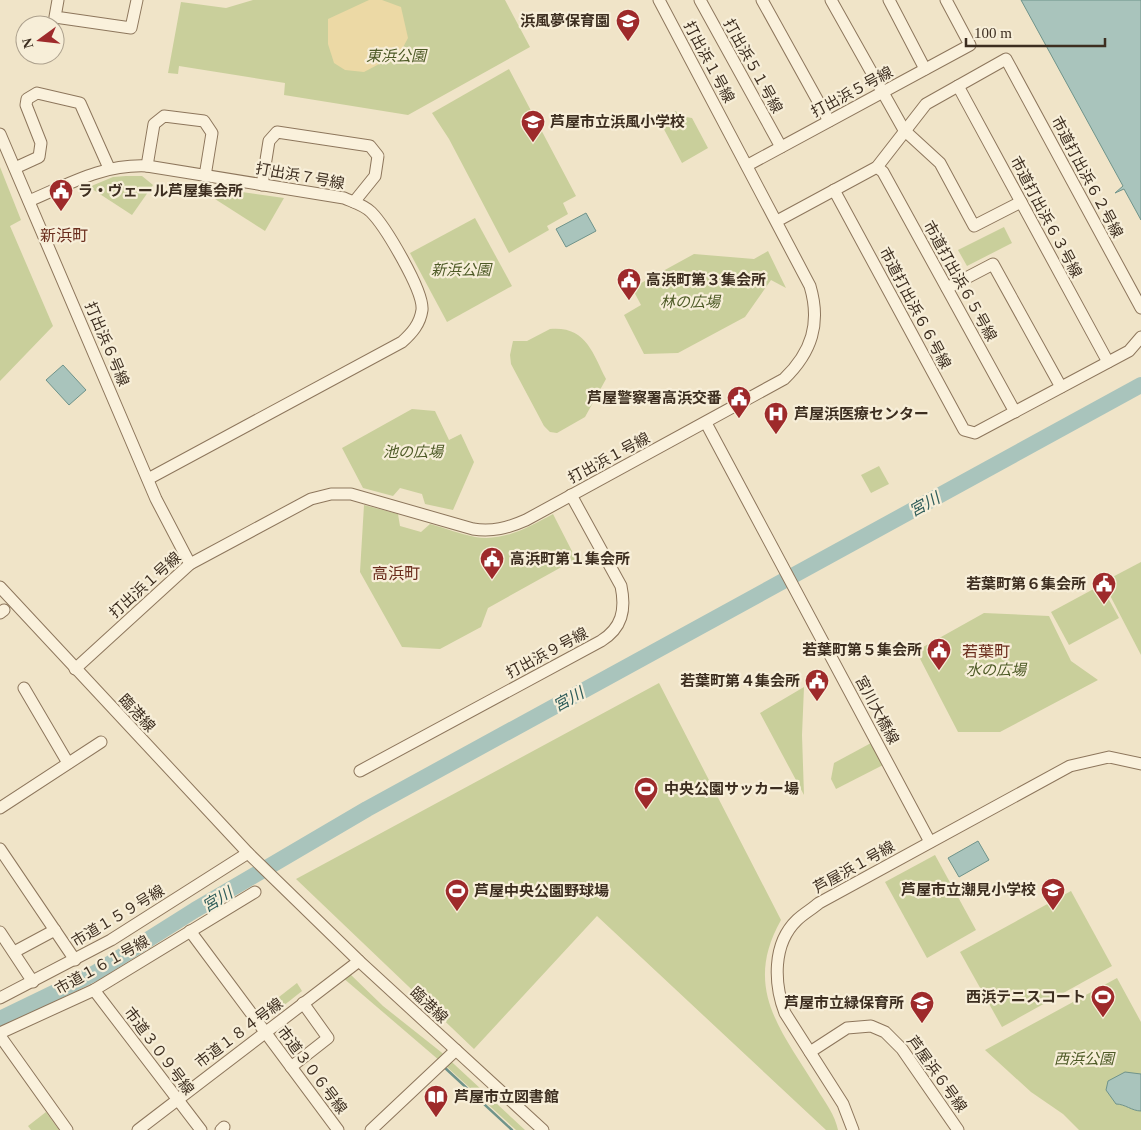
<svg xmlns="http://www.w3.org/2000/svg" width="1141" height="1130" viewBox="0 0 1141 1130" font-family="'Times New Roman','Noto Sans JP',serif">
	<rect width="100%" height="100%" fill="#f0e4c8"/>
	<g fill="#c9cf9b">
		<path d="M253 0H505L530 47 408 115 284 95 285 83 179 66 178 74 168 73 181 2 226 8Z"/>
		<path d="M509 69 576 196 563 203 568 214 547 226 549 230 509 253 449 139 432 113Z"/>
		<path d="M676 111 679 116 692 118 708 148 682 163 659 120Z"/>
		<path d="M0 167 21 220 10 226 53 326 0 381Z"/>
		<path d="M126 176H142L153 185 132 215 89 187 113 177Z"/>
		<path d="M193 185 284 198 265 231Z"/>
		<path d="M475 218 512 286 447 322 410 253Z"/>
		<path d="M1004 227 1012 243 967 266 958 250Z"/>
		<path d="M768 251 786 288 771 280 745 317 678 353 644 354 624 315 641 305 632 288 694 254 754 259Z"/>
		<path d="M550 329C586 326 592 352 606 379L585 417 557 433 550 432 544 426 511 364 510 355 513 341H527Z"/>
		<path d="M412 409 435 411 449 440 461 434 474 462 453 510 425 504 422 494 400 488 393 496 363 488 342 448Z"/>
		<path d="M879 466 889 484 871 493 861 475Z"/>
		<path d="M364 505 398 514 400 526 421 532 430 524C445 528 460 534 475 537 503 542 529 527 553 514L576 559 488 608 481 627 440 649 402 647 360 572Z"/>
		<path d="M1141 562V655L1103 582Z"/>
		<path d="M1101 585 1119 618 1069 645 1051 612Z"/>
		<path d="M984 613 1049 616 1071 661 1098 680 1000 732H958L916 651Z"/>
		<path d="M659 683 781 920C742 989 782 1031 817 1089 825 1102 835 1115 838 1130H826L597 916 474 1049 296 879Z"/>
		<path d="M804 687 802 735 804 795 760 713Z"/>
		<path d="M871 743 883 765 836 789 831 779 834 763Z"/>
		<path d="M935 855 976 930 927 958 885 882Z"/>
		<path d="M1071 891 1112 966 1002 1027 960 952Z"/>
		<path d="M349 973 383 1006 441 1052 525 1130H516L447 1067 342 977Z"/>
		<path d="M1117 978 1141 1022V1130H1079L1063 1114 1031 1092 985 1050Z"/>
		<path d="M297 983 302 991 263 1022 257 1014Z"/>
		<path d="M46 1112 59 1130H31L28 1126Z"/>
	</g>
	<path fill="#ecd9a5" d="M369 0H382L401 7 408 38 400 53 364 72 345 70 334 63 328 44V19Z"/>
	<g fill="#a9c4bc" stroke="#6f938a">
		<path d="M1021 0H1141V220L1124 189 1115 193 1123 186Z"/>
		<path d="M586 213 596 231 566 247 556 229Z"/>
		<path d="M63 365 86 390 69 405 46 380Z"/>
		<path d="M978 841 989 860 959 877 948 858Z"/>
		<path d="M1125 1072 1141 1074V1111C1132 1111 1125 1104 1116 1104L1106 1090 1108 1081Z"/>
	</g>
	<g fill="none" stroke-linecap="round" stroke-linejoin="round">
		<path stroke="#6f938a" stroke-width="2.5" d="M444 1067 512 1130"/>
		<path stroke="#a9c4bc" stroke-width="16" d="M0 1019 95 973 195 910 367 809 1141 385"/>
		<defs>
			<g id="minor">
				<path d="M58 0 55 17 131 28 137 0"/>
				<path d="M700 0 781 147"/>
				<path d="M762 0 829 121"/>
				<path d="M831 0 904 130 940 163 974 226 1021 202"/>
				<path d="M889 0 925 69"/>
				<path d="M958 86 1108 362"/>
				<path d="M0 134 156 499 190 564"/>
				<path d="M748 165 970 45 946 0"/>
				<path d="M147 166 154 124 164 116 204 121 212 133 205 176"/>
				<path d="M877 167 883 172 1015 412"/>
				<path d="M15 168 39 157 41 143 26 105 27 99 37 93 80 103 109 168"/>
				<path d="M262 185 269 141 277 132 370 146 378 156 375 176 354 202"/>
				<path d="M834 190 964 430 975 433 1129 351 1141 337"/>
				<path d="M29 201C69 184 103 164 147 166L344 198C353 202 364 205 371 212 385 226 424 291 422 310 420 324 412 333 402 342L148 479"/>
				<path d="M777 221 877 167 926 104 1006 59 1141 308"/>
				<path d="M947 288 993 264 1061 387"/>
				<path d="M706 423 930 842"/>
				<path d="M0 587 248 853 359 961 543 1130"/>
				<path d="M0 613 4 610"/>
				<path d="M75 669 190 564 311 499 331 494H351L473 529C492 532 508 528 526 520L784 379C812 352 821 323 810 286L659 0"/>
				<path d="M24 688 68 763"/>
				<path d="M360 771 601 641C622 628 626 610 621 586L571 495"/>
				<path d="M0 808 101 742"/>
				<path d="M0 849 75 960"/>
				<path d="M190 931 338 1130"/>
				<path d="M0 932 33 982"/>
				<path d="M14 952 55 930"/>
				<path d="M94 990 201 1130"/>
				<path d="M0 998 111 940 248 853"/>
				<path d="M0 1033 94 990 255 892"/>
				<path d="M0 1036 67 1130"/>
				<path d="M810 1052 847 1028 871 1026 885 1032 902 1049 958 1130"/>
				<path d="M291 1067 328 1038 303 1003"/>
				<path d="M138 1130 359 961"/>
				<path d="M221 1130 224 1127"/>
				<path d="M371 1130 456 1050"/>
				<path d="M853 1130 843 1104 785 1013C774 984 772 944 797 920 803 914 812 909 819 903L1070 766 1109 757 1141 764"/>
			</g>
		</defs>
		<use href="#minor" stroke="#8d765c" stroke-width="13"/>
		<use href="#minor" stroke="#faf1dc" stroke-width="11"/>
	</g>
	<defs>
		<symbol id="school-pin" viewBox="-11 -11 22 30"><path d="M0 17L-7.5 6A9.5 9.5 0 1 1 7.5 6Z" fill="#9e2a2b" stroke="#f7eed8"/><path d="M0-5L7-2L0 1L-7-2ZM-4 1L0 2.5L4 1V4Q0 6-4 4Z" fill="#fff"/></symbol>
		<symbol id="civic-pin" viewBox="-11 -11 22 30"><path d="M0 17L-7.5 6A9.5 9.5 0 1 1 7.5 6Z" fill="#9e2a2b" stroke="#f7eed8"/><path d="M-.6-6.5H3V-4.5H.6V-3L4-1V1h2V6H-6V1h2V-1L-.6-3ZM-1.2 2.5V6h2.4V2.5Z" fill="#fff"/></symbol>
		<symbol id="hospital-pin" viewBox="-11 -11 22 30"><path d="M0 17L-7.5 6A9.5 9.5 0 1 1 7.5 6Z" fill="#9e2a2b" stroke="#f7eed8"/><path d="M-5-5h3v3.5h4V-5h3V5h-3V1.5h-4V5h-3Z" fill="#fff"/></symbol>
		<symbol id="stadium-pin" viewBox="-11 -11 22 30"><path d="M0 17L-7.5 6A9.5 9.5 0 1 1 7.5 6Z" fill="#9e2a2b" stroke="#f7eed8"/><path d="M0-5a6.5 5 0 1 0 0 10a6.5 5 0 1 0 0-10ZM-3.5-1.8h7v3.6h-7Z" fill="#fff"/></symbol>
		<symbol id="library-pin" viewBox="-11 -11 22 30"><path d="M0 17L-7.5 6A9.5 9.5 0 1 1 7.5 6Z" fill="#9e2a2b" stroke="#f7eed8"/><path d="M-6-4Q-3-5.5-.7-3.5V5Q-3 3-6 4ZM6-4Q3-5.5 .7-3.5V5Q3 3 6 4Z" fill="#fff"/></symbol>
	</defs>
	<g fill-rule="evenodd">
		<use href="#school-pin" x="614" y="7" width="28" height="38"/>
		<use href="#school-pin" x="519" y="108" width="28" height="38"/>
		<use href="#civic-pin" x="47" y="177" width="28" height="38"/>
		<use href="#civic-pin" x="615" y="266" width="28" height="38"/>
		<use href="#civic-pin" x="725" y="384" width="28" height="38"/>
		<use href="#hospital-pin" x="762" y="400" width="28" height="38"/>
		<use href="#civic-pin" x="478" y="545" width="28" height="38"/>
		<use href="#civic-pin" x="1090" y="570" width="28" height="38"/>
		<use href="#civic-pin" x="925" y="636" width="28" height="38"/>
		<use href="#civic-pin" x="803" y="667" width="28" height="38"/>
		<use href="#stadium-pin" x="632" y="775" width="28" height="38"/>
		<use href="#school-pin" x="1039" y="876" width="28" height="38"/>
		<use href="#stadium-pin" x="443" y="877" width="28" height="38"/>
		<use href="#stadium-pin" x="1089" y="983" width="28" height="38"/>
		<use href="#school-pin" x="908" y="989" width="28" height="38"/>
		<use href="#library-pin" x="422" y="1083" width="28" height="38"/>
	</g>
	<g text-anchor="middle" stroke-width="4.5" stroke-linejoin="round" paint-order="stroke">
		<g font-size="15" font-weight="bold" fill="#3d2e20" stroke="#f7eed8" text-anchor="end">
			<text x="610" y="26">浜風夢保育園</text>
			<text x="550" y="127" text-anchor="start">芦屋市立浜風小学校</text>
			<text x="78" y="196" text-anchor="start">ラ・ヴェール芦屋集会所</text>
			<text x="646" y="285" text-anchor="start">高浜町第３集会所</text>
			<text x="722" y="403">芦屋警察署高浜交番</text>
			<text x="794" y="419" text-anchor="start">芦屋浜医療センター</text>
			<text x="510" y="564" text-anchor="start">高浜町第１集会所</text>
			<text x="1086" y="589">若葉町第６集会所</text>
			<text x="922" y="655">若葉町第５集会所</text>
			<text x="800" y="686">若葉町第４集会所</text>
			<text x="664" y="794" text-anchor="start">中央公園サッカー場</text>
			<text x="1036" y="895">芦屋市立潮見小学校</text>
			<text x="474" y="896" text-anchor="start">芦屋中央公園野球場</text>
			<text x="1086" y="1002">西浜テニスコート</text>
			<text x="904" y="1008">芦屋市立緑保育所</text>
			<text x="454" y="1102" text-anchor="start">芦屋市立図書館</text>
		</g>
		<g font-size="15" font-style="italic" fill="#4d5a26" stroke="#f7eed8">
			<text x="396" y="61">東浜公園</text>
			<text x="461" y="275">新浜公園</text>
			<text x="690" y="307">林の広場</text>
			<text x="413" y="457">池の広場</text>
			<text x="996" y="675">水の広場</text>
			<text x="1084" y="1064">西浜公園</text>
		</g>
		<g font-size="15" fill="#3d2e20" stroke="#f7eed8">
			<text transform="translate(709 62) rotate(62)" y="5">打出浜１号線</text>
			<text transform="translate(753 66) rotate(61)" y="5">打出浜５１号線</text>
			<text transform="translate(852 92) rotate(-28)" y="5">打出浜５号線</text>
			<text transform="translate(300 176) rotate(10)" y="5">打出浜７号線</text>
			<text transform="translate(1087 177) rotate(62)" y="5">市道打出浜６２号線</text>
			<text transform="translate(1046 217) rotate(62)" y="5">市道打出浜６３号線</text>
			<text transform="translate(960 281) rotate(61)" y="5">市道打出浜６５号線</text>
			<text transform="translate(915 308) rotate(62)" y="5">市道打出浜６６号線</text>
			<text transform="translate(107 344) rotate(67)" y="5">打出浜６号線</text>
			<text transform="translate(609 458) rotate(-28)" y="5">打出浜１号線</text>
			<text transform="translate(145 585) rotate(-42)" y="5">打出浜１号線</text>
			<text transform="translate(547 653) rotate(-28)" y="5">打出浜９号線</text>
			<text transform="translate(877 710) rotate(62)" y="5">宮川大橋線</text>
			<text transform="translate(137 713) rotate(47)" y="5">臨港線</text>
			<text transform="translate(854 867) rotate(-29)" y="5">芦屋浜１号線</text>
			<text transform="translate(118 916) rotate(-31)" y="5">市道１５９号線</text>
			<text transform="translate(102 965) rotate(-29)" y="5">市道１６１号線</text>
			<text transform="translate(429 1005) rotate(43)" y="5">臨港線</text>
			<text transform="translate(239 1033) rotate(-37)" y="5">市道１８４号線</text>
			<text transform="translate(159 1051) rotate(53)" y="5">市道３０９号線</text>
			<text transform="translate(312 1070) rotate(53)" y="5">市道３０６号線</text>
			<text transform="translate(937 1074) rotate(54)" y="5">芦屋浜６号線</text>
		</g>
		<g font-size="16" fill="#6b2e1e" stroke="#f7eed8">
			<text x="64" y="241">新浜町</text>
			<text x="396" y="579">高浜町</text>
			<text x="986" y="657">若葉町</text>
		</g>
		<g font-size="16" font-style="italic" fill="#2f5d5a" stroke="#f7eed8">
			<text transform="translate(924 504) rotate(-29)" y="6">宮川</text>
			<text transform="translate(568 699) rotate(-29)" y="6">宮川</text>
			<text transform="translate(217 899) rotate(-31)" y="6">宮川</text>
		</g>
	</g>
	<g transform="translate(40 40) rotate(255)"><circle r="24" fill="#f7eed8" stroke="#ada18e"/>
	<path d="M0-4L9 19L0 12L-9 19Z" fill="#9e2a2b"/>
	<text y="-8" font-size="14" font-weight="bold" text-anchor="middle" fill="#3d2e20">N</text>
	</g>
	<path d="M966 38v8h139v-8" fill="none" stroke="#3d2e20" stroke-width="2.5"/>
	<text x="974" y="38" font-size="15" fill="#3d2e20" stroke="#f7eed8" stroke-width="4" paint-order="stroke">100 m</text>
</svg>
